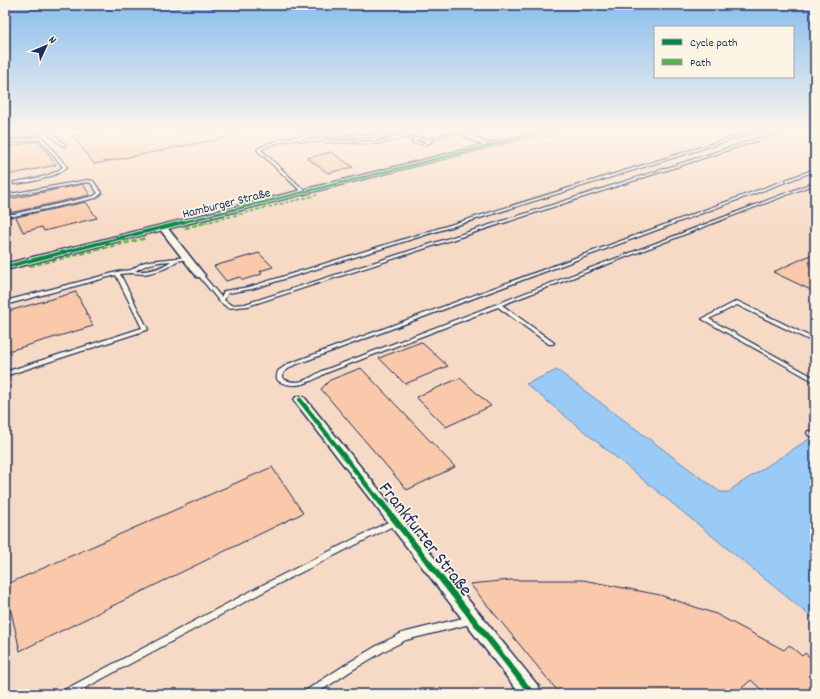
<svg xmlns="http://www.w3.org/2000/svg" width="820" height="699" viewBox="0 0 820 699" font-family="Dekko,sans-serif">
	<rect width="100%" height="100%" fill="#fbe8d3"/>
	<filter id="ink" filterUnits="userSpaceOnUse"><feTurbulence type="fractalNoise" baseFrequency=".025" numOctaves="2"/><feDisplacementMap in="SourceGraphic" scale="8" xChannelSelector="R" yChannelSelector="G"/><feConvolveMatrix kernelMatrix="1 2 1 2 8 2 1 2 1" color-interpolation-filters="sRGB"/></filter>
	<g filter="url(#ink)">
		<rect fill="#f7dac5" x="5" y="132" width="810" height="562"/>
		<path fill="#9acaf6" stroke="#678cb9" d="M557 370 720 492H730L733 488 809 439 815 443V620L526 384Z"/>
		<g fill="#fac8aa" stroke="#1b2f5e">
			<path d="M97 132H234L235 136 94 164 73 136Z"/>
			<path d="M39 141 56 165 8 175 5 168V147Z"/>
			<path d="M331 152 353 167 328 173 307 158Z"/>
			<path d="M83 184 90 195 14 212H11L5 200Z"/>
			<path d="M86 202 97 218 44 231 42 227 23 232 16 217Z"/>
			<path d="M259 253 273 267 260 271 262 274 243 280 240 277 226 281 214 266Z"/>
			<path d="M815 253V292L773 272Z"/>
			<path d="M76 292 93 326 5 352V312Z"/>
			<path d="M421 342 448 366 405 384 379 358Z"/>
			<path d="M361 368 455 467 407 490 321 389 330 380Z"/>
			<path d="M460 378 491 406 446 427 416 397Z"/>
			<path d="M272 467 303 513 20 651 5 585Z"/>
			<path d="M511 580H583L660 595 716 614 784 650 789 645 802 656 805 653 815 662V694H766L751 680 735 694H560L470 584Z"/>
		</g>
		<g fill="none" stroke-linecap="round" stroke-linejoin="round">
			<defs>
				<g id="service">
					<path d="M46 132H50L65 144V146H63Z"/>
					<path d="M324 132H331C309 141 282 137 261 150L306 192V194H304L257 150C272 138 305 136 324 132Z"/>
					<path d="M454 132H461L430 140 432 141 431 142 424 145 412 142 414 138 418 137 428 139ZM418 139 427 141 424 143 416 141V140Z"/>
					<path d="M750 132H756L252 289 228 293 224 300 231 305 245 304 778 132H784L248 306 228 308 219 301 198 275 200 274H202L221 297 224 291 249 287Z"/>
					<path d="M325 134 400 136 403 135 415 137 413 138H401L379 144 300 141 298 140 300 139 379 142 394 138 324 136 323 135Z"/>
					<path d="M5 135H7L9 139 15 140 42 137 67 167C57 177 28 183 14 184V182C30 179 50 178 63 167L40 139 15 142 7 141Z"/>
					<path d="M815 169V171L292 366 283 373V379C299 386 308 379 322 371L815 182V184L502 305 553 342 554 343 553 344H549L498 307 326 373C312 381 299 389 283 383 276 381 276 378 278 371L288 364Z"/>
					<path d="M87 180 93 181 102 193 96 198 14 216H7L5 213V207L7 208 10 214H14L94 196 98 193 91 183 87 182 5 197V195Z"/>
					<path d="M186 257 188 258V259L177 261 166 268 154 272 144 274 130 273 120 274 148 329 147 330 5 376V372L142 328 116 275 5 305V301L121 271 131 270 142 263 149 261ZM171 261C160 269 149 272 135 271 149 263 156 262 171 261Z"/>
					<path d="M737 301 815 339V343L737 305 709 319 815 378V382L702 319Z"/>
					<path d="M808 431H810L815 433V438L808 435 807 433Z"/>
					<path d="M396 518 399 519 400 521 399 523 278 584 74 694H60L62 691 272 580Z"/>
					<path d="M471 616 474 617 475 620 474 623 406 640 386 650 354 669 316 694H303L305 691 348 663 380 644 402 633Z"/>
				</g>
				<g id="minor">
					<path d="M21 132H41L38 134 5 138V134Z"/>
					<path d="M456 132H464L491 146 486 147Z"/>
					<path d="M163 225 166 226 203 273 205 275 203 277H197L159 228Z"/>
					<path d="M300 396 304 397 539 687 541 694H520L296 403 294 400 296 397Z"/>
				</g>
				<path id="tertiary" d="M535 132H548L5 270V264Z"/>
			</defs>
			<use href="#service" stroke="#1b2f5e" stroke-width="2.5"/>
			<use href="#minor" stroke="#1b2f5e" stroke-width="3"/>
			<use href="#tertiary" stroke="#1b2f5e" stroke-width="3"/>
			<use href="#service" fill="#fcf5e5" fill-rule="evenodd"/>
			<use href="#minor" fill="#fcf5e5" fill-rule="evenodd"/>
			<use href="#tertiary" fill="#fcf5e5" fill-rule="evenodd"/>
			<g stroke="#55b248" stroke-width="2" stroke-dasharray="4 2" stroke-linecap="butt">
				<path d="M540 138 561 132"/>
				<path d="M204 223 317 195"/>
			</g>
			<g stroke="#55b248" stroke-width="2.5" stroke-dasharray="5 2.5" stroke-linecap="butt">
				<path d="M185 228 208 222"/>
				<path d="M30 266 147 238"/>
			</g>
			<defs>
				<path id="cycleway-far3" d="M180 223 544 132"/>
				<path id="cycleway-far2" d="M5 267 184 222"/>
				<path id="cycleway-far1" d="M300 400 376 497"/>
				<path id="cycleway" d="M376 496 532 694"/>
			</defs>
			<use href="#cycleway-far3" stroke="#fcf5e5" stroke-width="4"/>
			<use href="#cycleway-far2" stroke="#fcf5e5" stroke-width="5.5"/>
			<use href="#cycleway-far1" stroke="#fcf5e5" stroke-width="7"/>
			<use href="#cycleway" stroke="#fcf5e5" stroke-width="8"/>
			<use href="#cycleway-far3" stroke="#00873e" stroke-width="2.5"/>
			<use href="#cycleway-far2" stroke="#00873e" stroke-width="3.5"/>
			<use href="#cycleway-far1" stroke="#00873e" stroke-width="4.5"/>
			<use href="#cycleway" stroke="#00873e" stroke-width="6"/>
		</g>
	</g>
	<linearGradient id="sky" x2="0" y2="1"><stop stop-color="#89bdee"/><stop offset="0.57" stop-color="#fdf5eb"/><stop offset="1" stop-color="#fdf5eb" stop-opacity="0"/></linearGradient>
	<rect width="820" height="230" fill="url(#sky)"/>
	<g text-anchor="middle" stroke-width="3.5" stroke-linejoin="round" paint-order="stroke">
		<g font-size="13" fill="#1b2f5e" stroke="#fcf5e5">
			<text transform="translate(226 202) rotate(-14)" y="5">Hamburger Straße</text>
		</g>
		<g font-size="19" fill="#1b2f5e" stroke="#fcf5e5">
			<text transform="translate(427 538) rotate(52)" y="7">Frankfurter Straße</text>
		</g>
	</g>
	<rect width="820" height="699" fill="none" stroke="#fcf5e5" stroke-width="20"/>
	<rect x="10" y="10" width="800" height="679" fill="none" stroke="#1b2f5e" stroke-width="1.5" filter="url(#ink)"/>
	<rect x="654" y="26" width="140" height="52" fill="#fcf5e5" stroke="#a2a6af"/>
	<rect x="662" y="39" width="20" height="6" fill="#00873e" stroke="#a2a6af"/>
	<text x="690" y="46" font-size="12" fill="#1b2f5e">Cycle path</text>
	<rect x="662" y="59" width="20" height="6" fill="#55b248" stroke="#a2a6af"/>
	<text x="690" y="66" font-size="12" fill="#1b2f5e">Path</text>
	<g transform="translate(46 46) rotate(46)" stroke="#fcf5e5" stroke-width="3" paint-order="stroke">
	<path d="M0-3L7 15L0 10L-7 15Z" fill="#1b2f5e"/>
	<text y="-6" font-size="11" font-weight="bold" text-anchor="middle" fill="#1b2f5e">N</text>
	</g>
</svg>
